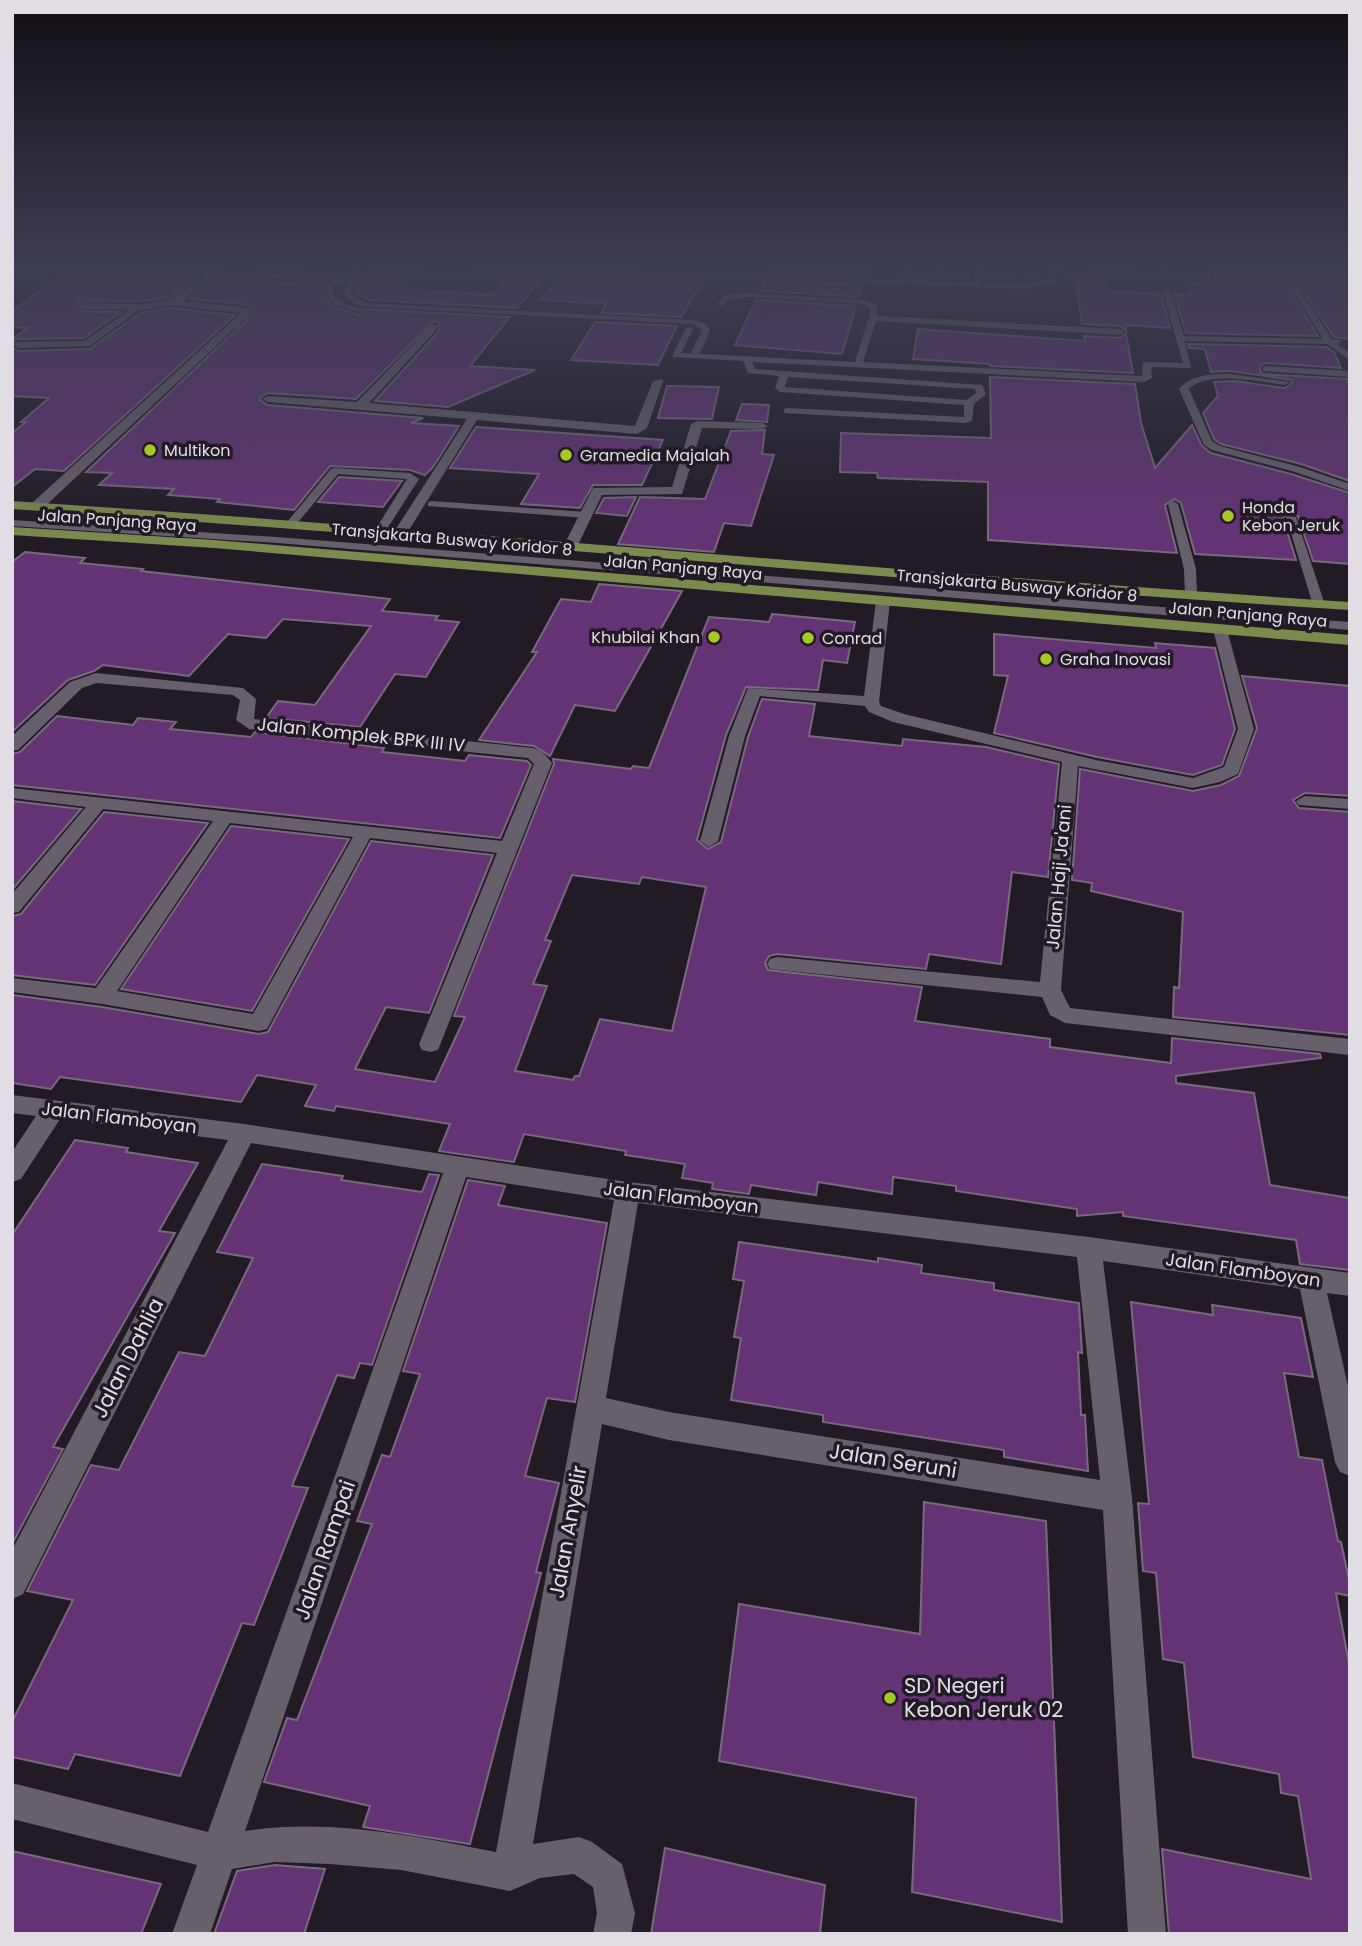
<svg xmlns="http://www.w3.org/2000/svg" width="1362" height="1946" viewBox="0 0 1362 1946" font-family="Poppins,sans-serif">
	<rect width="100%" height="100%" fill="#221a25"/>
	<g fill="#633375" stroke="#756b79" stroke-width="2" fill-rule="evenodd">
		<path d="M226 267H270L265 270 338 274 330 277 321 288 330 305 359 315 365 309 510 317 470 366 535 370 448 407 375 401 439 331V323L434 321 356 399 268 393 261 397 260 400 268 405 423 418 411 423 459 426 433 467 425 475 410 470 330 466 294 510 217 502 220 499 168 495 174 489 99 485 112 473 86 472 253 314 251 308 243 304 190 299 216 277 293 283 299 279 293 273Z"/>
		<path d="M772 267H867L866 270H771Z"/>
		<path d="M1297 267H1350V339L1334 337 1291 272H1301Z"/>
		<path d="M1211 268 1278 271 1318 336 1186 333 1174 294 1191 295 1186 283 1217 284Z"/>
		<path d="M394 275H400L408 289 493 295 513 275 544 276 517 308 368 300 354 292 360 283 373 278Z"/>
		<path d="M585 276 681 281H703L681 317 601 313 606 304 540 300 560 277Z"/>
		<path d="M59 277 197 278 174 296 144 301H82L76 305 82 311 121 312 84 338 18 339 12 343V339L28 328 12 327V311Z"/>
		<path d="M765 281H803L862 284 858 297 761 291Z"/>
		<path d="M1076 281 1105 282 1107 291 1161 294 1170 328 1125 325 1126 331 1120 326 1082 324Z"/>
		<path d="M756 300 856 306 842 354 735 345Z"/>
		<path d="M171 308 235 315 64 471 35 469 12 487V433L26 422H21L49 398 12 396V347L18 351 90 349 140 313Z"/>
		<path d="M595 322 677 326 658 365 571 360Z"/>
		<path d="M918 329 1085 341 1084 336 1120 338 1126 333 1133 373 990 366V364L913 359Z"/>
		<path d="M1188 344 1326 347 1334 352 1341 368 1266 363 1261 365 1260 371 1263 374 1347 379 1350 386V481L1301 464 1221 444 1214 439 1203 413 1218 396 1214 382 1235 381 1285 388 1291 384 1292 380 1230 371 1211 372 1205 349 1189 348Z"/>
		<path d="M990 377 1135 384 1141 423 1155 468 1192 425 1202 446 1211 453 1291 474 1350 493V564L1313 561 1298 516 1288 512 1283 518 1296 560 1195 554 1181 503 1174 499 1165 505 1177 553 988 540V482L878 478 877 473 840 472 841 433 991 438Z"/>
		<path d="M667 386 719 387 712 419 658 418Z"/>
		<path d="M742 404 769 405 767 422 736 420Z"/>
		<path d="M476 427 663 440 642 485H593L580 508 521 504 539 474 450 468Z"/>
		<path d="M765 430 762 454 774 455 751 526 724 523 714 552 618 544 640 497 705 499 731 431Z"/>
		<path d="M339 477 402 481 383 507 318 502Z"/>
		<path d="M636 497 627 516 596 513 604 498Z"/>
		<path d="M25 552 85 558 80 563 143 569 141 571 390 599 382 611 438 616 435 620 459 622 426 677 395 674 360 727 266 718 278 701 315 705 371 626 283 619 266 638 228 634 189 676 103 665 94 671 68 680 12 732V562Z"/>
		<path d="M612 557 681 562 697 564 695 567 610 561Z"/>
		<path d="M599 584 682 591 615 711 575 705 550 756 534 746 479 740 537 652H532L561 599 591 602Z"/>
		<path d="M772 614 855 622 847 663 823 660 818 690 746 687 726 735 697 840 708 849 721 842 748 737 762 699 815 704 809 736 902 746 903 739 986 747 1059 764 1048 877 1012 872 1001 964 929 954 926 969 777 954 769 956 765 963 768 970 922 987 915 1021 1050 1039V1047L1171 1063 1172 1038 1320 1054 1321 1058 1176 1076V1083L1254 1093 1270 1185 1350 1198V1270L1300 1264 1296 1240 1123 1216V1212L1077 1216V1209L956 1191V1186L893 1177 892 1194 818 1182 816 1195 751 1185 749 1194 712 1189 713 1183 682 1178 685 1164 625 1155 626 1151 524 1134 514 1162 439 1151 450 1124 336 1106 334 1111 305 1106 316 1085 257 1075 241 1102 60 1077 51 1089 12 1083V995L102 1007 259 1034 268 1032 371 841 493 855 429 1013 386 1007 355 1069 435 1082 465 1017 454 1016 554 764 553 759 631 769 633 766 649 768 709 617 769 622ZM572 875 639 884 642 877 706 887 672 1031 600 1019 579 1076H575L573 1080 515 1071 547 986 533 984 551 941 545 940Z"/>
		<path d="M994 634 1156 648 1155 643 1215 648 1235 729 1222 765 1193 775 1097 757 994 733 1008 676 994 675Z"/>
		<path d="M1242 676 1350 686V796L1305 793 1293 800 1299 808 1350 812V1035L1173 1017 1174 987 1179 988 1183 912 1091 891 1092 883 1072 880 1080 769 1193 791 1221 785 1239 776 1257 728Z"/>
		<path d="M57 716 133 725 138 718 176 722 170 729 251 737 255 732 384 748 382 752 465 761 469 755 527 761 531 765 500 838 12 785V754L20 752Z"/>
		<path d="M12 801 81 809 12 890Z"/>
		<path d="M104 812 208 823 95 985 12 975V916L21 914Z"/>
		<path d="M231 826 349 839 252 1011 121 989Z"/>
		<path d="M75 1140 128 1148 126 1152 198 1163 159 1231 175 1233 53 1447 63 1449 12 1544V1235Z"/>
		<path d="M262 1164 343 1176 341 1180 422 1192 429 1174 439 1175 372 1365 360 1363 354 1378 337 1375 292 1486 308 1488 254 1625 242 1623 180 1776 75 1754 68 1769 12 1757V1722L73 1600 27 1591 91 1465 119 1470 179 1352 205 1356 253 1258 217 1252Z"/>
		<path d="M468 1180 505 1186 498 1205 607 1223 575 1402 547 1398 525 1476 559 1483 536 1572 541 1573 470 1844 363 1827 370 1806 264 1782 287 1718 297 1720 372 1524 357 1521 382 1455 390 1457 420 1374 403 1371Z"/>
		<path d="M739 1242 878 1262V1258L922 1265 921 1273 994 1283V1290L1079 1303 1082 1353 1078 1352 1081 1415H1085L1088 1471 1004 1457V1450L823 1422V1415L731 1400 741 1338 734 1337 744 1281 733 1279Z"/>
		<path d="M1131 1302 1213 1315 1212 1305 1301 1318 1313 1377 1284 1373 1299 1457 1322 1460 1338 1541 1341 1542 1350 1584V1596L1336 1593 1350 1669V1934H1169L1162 1849 1311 1879 1298 1796 1281 1793 1279 1774 1193 1757 1184 1663 1163 1659 1156 1573 1143 1571 1138 1503 1149 1504Z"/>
		<path d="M924 1502 1046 1521 1062 1922 912 1892 916 1798 719 1761 739 1604 920 1634Z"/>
		<path d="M665 1848 825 1885 820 1934H651Z"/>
		<path d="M12 1851 161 1884 141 1934H12Z"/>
		<path d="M275 1865 325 1869 304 1934H214L237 1871Z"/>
	</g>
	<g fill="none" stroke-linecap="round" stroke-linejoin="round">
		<g fill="#685f6c" fill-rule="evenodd">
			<path d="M900 267H907L909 271 935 273 937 267H944L942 275 938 277 903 275Z"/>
			<path d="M975 267H983L981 283C1004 284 1028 288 1049 279L1052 267H1059L1056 282 1026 289 789 278 793 276 973 283Z"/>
			<path d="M1083 267 1122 271 1121 267H1127L1130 272 1158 273 1157 267H1163L1166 274 1160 277 1090 273Z"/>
			<path d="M1278 267H1285L1332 339 1341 340 1338 345 1350 353V360L1327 344 1185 341 1191 368 1151 367 1152 378 1144 382 752 362 755 369 982 385 986 394 974 404 972 421 965 423 784 413V409L787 408 964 417V405L780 392 775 388 779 376 748 373 743 361 672 357 685 329 689 327 693 329 681 353H691L702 330 693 324 367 307 354 304 343 294 346 284 354 277 338 283 332 288 335 298 346 305 363 308 360 312 332 304 324 288 332 279 359 270 366 272 388 268 445 272 515 268 580 271 583 275 515 272 445 276 388 272 372 275 358 281 351 289V294L367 303 694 320 706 324 710 330 700 354 855 362 870 314V308L863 304 746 297 730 299 721 306 717 304 725 295 746 293 865 300 877 305V316L1120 329 1124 332 1120 335 876 321 863 362 1142 376 1143 362 1183 363 1163 292 1167 290 1171 292 1184 336 1323 339ZM788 377 975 389 976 393 967 400 785 387Z"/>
			<path d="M213 270 293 276 297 278 293 280 210 274Z"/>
			<path d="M136 305 143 307 90 346 18 348 14 345 18 342 85 341Z"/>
			<path d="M1266 366 1350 371V377L1263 371V367Z"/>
			<path d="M1230 374 1290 382 1285 385C1261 382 1207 370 1189 389L1212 441 1220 446 1300 467 1350 484V491L1292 471 1212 450 1204 445 1179 389C1193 374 1211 374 1230 374Z"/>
			<path d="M335 468 410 473 419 479 385 532 375 530 407 479 338 474 295 526H287V522L331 469Z"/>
			<path d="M432 501 586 512 591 515 586 518 428 506V502Z"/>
			<path d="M1173 501 1178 504 1196 569 1197 596 1191 600 1185 596 1184 569 1168 504Z"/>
			<path d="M1287 515 1296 517 1325 605 1323 608 1313 605 1286 517Z"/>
			<path d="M12 520 277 537 1350 622V630L277 543 12 526Z"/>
		</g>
		<g fill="#685f6c" fill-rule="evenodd">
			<path d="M215 267H224L183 301 243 307 250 310V314L41 510H31V504L241 313 171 305 144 310 83 309 78 306 83 303 144 304 175 298 205 275 12 274V268L212 269Z"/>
			<path d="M520 267 681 272 868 273 873 276 868 279 681 278 524 270Z"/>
			<path d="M433 324 437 325V329L369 403 635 426 653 381 662 379 663 381 647 428 637 434 477 420 406 535H396L394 532 467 419 268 402 262 399 268 396 357 402Z"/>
			<path d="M697 421 762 423 768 426 762 429 702 428 682 494 602 495 578 545 576 548H566L564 545 593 488 672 487 691 424Z"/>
			<path d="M883 597 890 601 879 702 881 706 904 714 1096 760 1193 778 1224 767 1238 729 1213 629 1216 626H1226L1254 729 1238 774 1220 782 1193 788 1078 766 1061 990 1070 1008 1350 1039V1055L1065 1023 1050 1015 1042 997 770 969 767 964 770 959 777 957 1040 982 1062 762 893 722 869 712 865 706 760 696 745 736 718 841 709 847 700 841 729 736 748 688 864 696 876 601Z"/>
			<path d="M96 673 243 688 256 699 254 719 533 748C541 750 547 756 552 763L438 1050 430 1052 422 1050 419 1044 497 853 370 838 267 1029 259 1031 102 1004 12 992V978L96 988 213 821 103 809 19 912 12 913V894L86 807 12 798V788L502 841 534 764 528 758 249 729 236 720 240 700 233 695 97 683 82 688 18 750 12 751V736L70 682ZM230 823 353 837 253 1014 117 991Z"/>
			<path d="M1305 796 1350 799V809L1299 805 1296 801Z"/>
			<path d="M12 1095 244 1124 628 1182 1089 1237 1350 1273V1296L1327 1293 1350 1395V1476L1340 1472 1335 1462 1300 1289 1103 1261 1132 1497 1166 1934H1128L1103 1510 669 1440 602 1424 533 1844 579 1837 592 1842 622 1864 635 1913 631 1934H593L597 1913 593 1887 574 1874 540 1878 510 1891 401 1870 330 1864 275 1862 232 1869 210 1934H172L197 1865 12 1819V1783L208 1832 443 1173 251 1143 23 1594 12 1599V1550L228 1140 60 1119 21 1179 12 1182V1152L36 1116 12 1113ZM466 1177 614 1200 496 1852C414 1836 328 1818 245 1831ZM638 1203 1077 1257 1100 1480 669 1412 606 1398Z"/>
		</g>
		<g fill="#7c8a4d" fill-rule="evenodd">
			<path d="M12 267H18L12 271Z"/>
			<path d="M12 501C458 530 904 573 1350 602V610C904 582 458 538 12 509Z"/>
			<path d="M12 527 214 540 1350 635V645L214 548 12 535Z"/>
		</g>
	</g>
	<linearGradient id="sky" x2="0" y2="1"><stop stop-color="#130e14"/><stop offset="0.5" stop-color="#3e3e51"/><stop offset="1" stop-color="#3e3e51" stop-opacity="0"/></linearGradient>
	<rect width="1362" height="539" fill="url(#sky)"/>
	<g fill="#a4c825" stroke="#221a25" stroke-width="2.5">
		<circle cx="150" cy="450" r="7"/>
		<circle cx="566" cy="455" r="7"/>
		<circle cx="1228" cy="516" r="7"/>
		<circle cx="714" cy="637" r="7"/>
		<circle cx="808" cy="638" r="7"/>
		<circle cx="1046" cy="659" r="7"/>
		<circle cx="890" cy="1698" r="7"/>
	</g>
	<g text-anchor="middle" stroke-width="7" stroke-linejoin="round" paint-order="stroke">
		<g font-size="16" fill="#e2dde4" stroke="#221a25" text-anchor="start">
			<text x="164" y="456">Multikon</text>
			<text x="580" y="461">Gramedia Majalah</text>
			<text x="1242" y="513">Honda<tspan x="1242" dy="18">Kebon Jeruk</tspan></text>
			<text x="700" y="643" text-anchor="end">Khubilai Khan</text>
			<text x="822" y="644">Conrad</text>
			<text x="1060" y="665">Graha Inovasi</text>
		</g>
		<g font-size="16" fill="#e2dde4" stroke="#221a25">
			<text transform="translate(117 520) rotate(4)" y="6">Jalan Panjang Raya</text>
			<text transform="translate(452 539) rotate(5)" y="6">Transjakarta Busway Koridor 8</text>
			<text transform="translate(683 567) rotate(5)" y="6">Jalan Panjang Raya</text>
			<text transform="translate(1017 585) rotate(5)" y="6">Transjakarta Busway Koridor 8</text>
			<text transform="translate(1248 614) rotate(5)" y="6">Jalan Panjang Raya</text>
		</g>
		<g font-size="18" fill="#e2dde4" stroke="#221a25">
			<text transform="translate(361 735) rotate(6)" y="6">Jalan Komplek BPK III IV</text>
			<text transform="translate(1059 877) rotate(-85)" y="6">Jalan Haji Ja'ani</text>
			<text transform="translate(119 1118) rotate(7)" y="6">Jalan Flamboyan</text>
			<text transform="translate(681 1198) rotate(7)" y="6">Jalan Flamboyan</text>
			<text transform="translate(1243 1270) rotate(8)" y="6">Jalan Flamboyan</text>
		</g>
		<g font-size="21" fill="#e2dde4" stroke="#221a25">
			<text transform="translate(128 1358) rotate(-63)" y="7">Jalan Dahlia</text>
			<text transform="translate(893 1461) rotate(9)" y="7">Jalan Seruni</text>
			<text transform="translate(568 1532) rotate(-80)" y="7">Jalan Anyelir</text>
			<text transform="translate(325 1550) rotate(-71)" y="7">Jalan Rampai</text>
		</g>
		<g font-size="21" fill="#e2dde4" stroke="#221a25" text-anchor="start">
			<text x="904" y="1693">SD Negeri<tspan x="904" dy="24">Kebon Jeruk 02</tspan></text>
		</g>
	</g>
	<rect width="1362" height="1946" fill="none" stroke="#e2dde4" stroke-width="28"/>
</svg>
